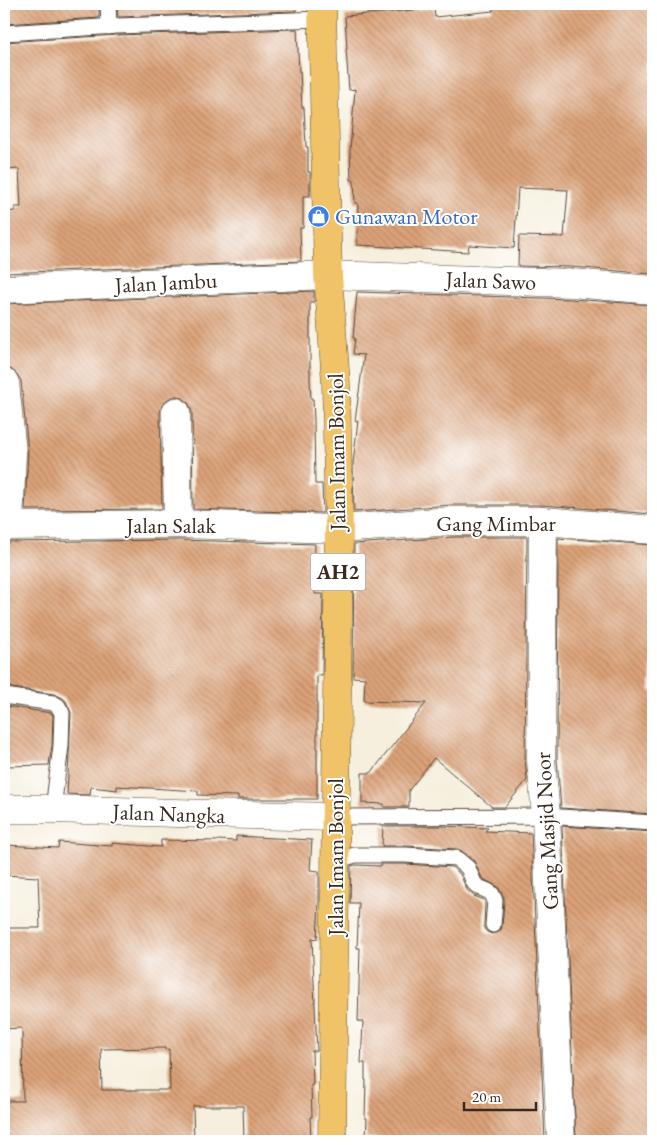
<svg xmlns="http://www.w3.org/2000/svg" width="657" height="1145" viewBox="0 0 657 1145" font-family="'EB Garamond',serif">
	<defs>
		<pattern id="building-back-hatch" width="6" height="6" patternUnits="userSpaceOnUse" patternTransform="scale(1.25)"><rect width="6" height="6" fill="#dca379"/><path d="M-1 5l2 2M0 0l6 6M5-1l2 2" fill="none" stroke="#b48563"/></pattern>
	</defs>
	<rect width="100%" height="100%" fill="#fff"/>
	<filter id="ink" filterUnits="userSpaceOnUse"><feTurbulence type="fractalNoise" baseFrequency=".02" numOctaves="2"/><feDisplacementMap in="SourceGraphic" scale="10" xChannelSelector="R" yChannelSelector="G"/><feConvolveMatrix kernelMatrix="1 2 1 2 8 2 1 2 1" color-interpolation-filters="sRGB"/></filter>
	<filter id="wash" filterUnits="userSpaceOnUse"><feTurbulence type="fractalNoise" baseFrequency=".0096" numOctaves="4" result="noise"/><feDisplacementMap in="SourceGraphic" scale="20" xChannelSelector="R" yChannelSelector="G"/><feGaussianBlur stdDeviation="1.12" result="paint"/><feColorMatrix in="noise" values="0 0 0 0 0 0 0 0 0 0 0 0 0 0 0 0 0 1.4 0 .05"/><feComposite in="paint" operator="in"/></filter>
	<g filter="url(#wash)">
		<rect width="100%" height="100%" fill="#f6efdd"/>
		<g id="blocks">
			<g fill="url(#building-back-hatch)" fill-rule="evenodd">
				<path d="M4 4H99V18L4 24Z"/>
				<path d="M117 4H296V11L118 17Z"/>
				<path d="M492 4H648L653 47V75L651 76 653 129 652 274 573 267 518 266 519 236 564 237 568 190 518 188 514 248 469 245 468 252 357 245 358 203H355L354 180H351L350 151 355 89 349 90 346 49H347L345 16 434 8 435 17 493 11Z"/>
				<path d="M297 29 299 72H300L302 107H304L306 147H308V172H310V196H303V228H300L301 261 4 273V212L15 211V207H21L19 169 4 170V42L117 35Z"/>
				<path d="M314 291V302H310V380L311 399H313L314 419 315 484H322L323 513 193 509 192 412 189 404 183 398 176 396 168 399 162 405 160 412 162 509 25 510 28 451 21 381 17 374 11 369 4 367V304Z"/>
				<path d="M357 292 571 299 653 305V514L543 505H451L354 512 353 463 358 421H355L364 355 353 354 355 338H353Z"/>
				<path d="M453 537H527L525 760 527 780 505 807H492L434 758 409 790V807H384V804L362 803V773H371L426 703 364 701 365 678 353 677 354 544Z"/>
				<path d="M558 538 653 545V621L650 691H653V814L561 808 557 759Z"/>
				<path d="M178 540 315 544 314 578H316L315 594H323L322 675H317V799H238V796L198 795V791L117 786V790L91 787 90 795 67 794 71 713 66 701 63 698 54 694 6 687V679H4V542Z"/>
				<path d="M5 706 51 713 53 715 52 745 49 765 6 766 4 727 5 726Z"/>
				<path d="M383 826H443L488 828 485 831 531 833 545 1141H408V1139L366 1138 367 1118H365L366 1080H365V1063H361L363 1022 358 1021 360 948H357L359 903H350L351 866 355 865 381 866V864H405L452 867 460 874 467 890 474 896 484 900 485 903 484 924V929L487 932 492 934 497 933 501 930 502 926 504 902V897L498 887 482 878 474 861 462 851 457 849 406 846H382Z"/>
				<path d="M562 826 653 832V1141H576Z"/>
				<path d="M236 836 312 840 310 870 319 871V902L317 939 312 938 317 1051H312L313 1085H311L312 1117H310L311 1141H244L243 1106H193L194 1141H4V1101H23L22 1028 4 1029V928H40L38 877 4 875 5 845 58 848 59 842 112 846V843L161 847V840L217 841 218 840 236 841ZM165 1048V1050L169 1049 170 1090H102L101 1049Z"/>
			</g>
		</g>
	</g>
	<g filter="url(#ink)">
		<use href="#blocks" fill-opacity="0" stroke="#57483b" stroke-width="1"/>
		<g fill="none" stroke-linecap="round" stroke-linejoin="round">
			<defs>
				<g id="lane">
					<path d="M108 4 109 27"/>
					<path d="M4 33 117 26 323 19"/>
					<path d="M4 696 53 703 58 706 62 713 61 746 53 809"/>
					<path d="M335 817 546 816 653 823"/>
					<path d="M335 861 355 855H405L456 858 468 868 474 883 478 887 488 891 492 894 495 901 493 925"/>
				</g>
				<g id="street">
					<path d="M4 289 328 275 572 283 653 290"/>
					<path d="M5 383 12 453 9 526"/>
					<path d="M176 412 178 524"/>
					<path d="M543 521 541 760 546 816 561 1141"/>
					<path d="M4 526 178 524 339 529 452 521H543L653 530"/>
					<path d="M4 809H53L207 814 335 817"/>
				</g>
				<path id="highway" d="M322 4 328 275 336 383 339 529 332 1141"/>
			</defs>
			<use href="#lane" stroke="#57483b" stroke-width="17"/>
			<use href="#street" stroke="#57483b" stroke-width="29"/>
			<use href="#highway" stroke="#57483b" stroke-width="29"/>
			<use href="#lane" stroke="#fff" stroke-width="15"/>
			<use href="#street" stroke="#fff" stroke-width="28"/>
			<use href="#highway" stroke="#f1c369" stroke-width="28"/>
		</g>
	</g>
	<defs>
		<symbol id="shop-disc" viewBox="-11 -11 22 22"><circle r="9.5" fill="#3f7fe0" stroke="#fff"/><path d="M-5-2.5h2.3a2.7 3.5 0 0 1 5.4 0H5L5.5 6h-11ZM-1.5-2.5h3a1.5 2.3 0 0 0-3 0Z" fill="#fff"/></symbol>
	</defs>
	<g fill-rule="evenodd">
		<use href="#shop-disc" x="306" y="204" width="25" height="25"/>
	</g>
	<g text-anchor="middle" stroke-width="4" stroke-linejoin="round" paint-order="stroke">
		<rect fill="#fff" stroke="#766a62" stroke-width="1" x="310.5" y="553.5" width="55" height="37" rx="4"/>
		<g font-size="21" font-weight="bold" fill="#3b2a1e">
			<text x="338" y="579">AH2</text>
		</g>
		<g font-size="22" fill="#366cbe" stroke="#fff" text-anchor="start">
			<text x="335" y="224">Gunawan Motor</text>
		</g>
		<g font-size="22" fill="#3b2a1e" stroke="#fff">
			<text transform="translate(491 280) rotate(2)" y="8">Jalan Sawo</text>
			<text transform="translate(166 282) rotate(-3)" y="8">Jalan Jambu</text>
			<text transform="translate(336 452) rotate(-91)" y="8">Jalan Imam Bonjol</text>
			<text x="496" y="531">Gang Mimbar</text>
			<text x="171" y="533">Jalan Salak</text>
			<text transform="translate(169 813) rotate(2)" y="8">Jalan Nangka</text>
			<text transform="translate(546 831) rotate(-93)" y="8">Gang Masjid Noor</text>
			<text transform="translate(335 857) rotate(-90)" y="8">Jalan Imam Bonjol</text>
		</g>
	</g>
	<rect width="657" height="1145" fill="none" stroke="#fff" stroke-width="20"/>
	<path d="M464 1102v8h72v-8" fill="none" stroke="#3b2a1e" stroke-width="2.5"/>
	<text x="472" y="1102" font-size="15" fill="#3b2a1e" stroke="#ffffff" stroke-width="4" paint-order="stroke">20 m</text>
</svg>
